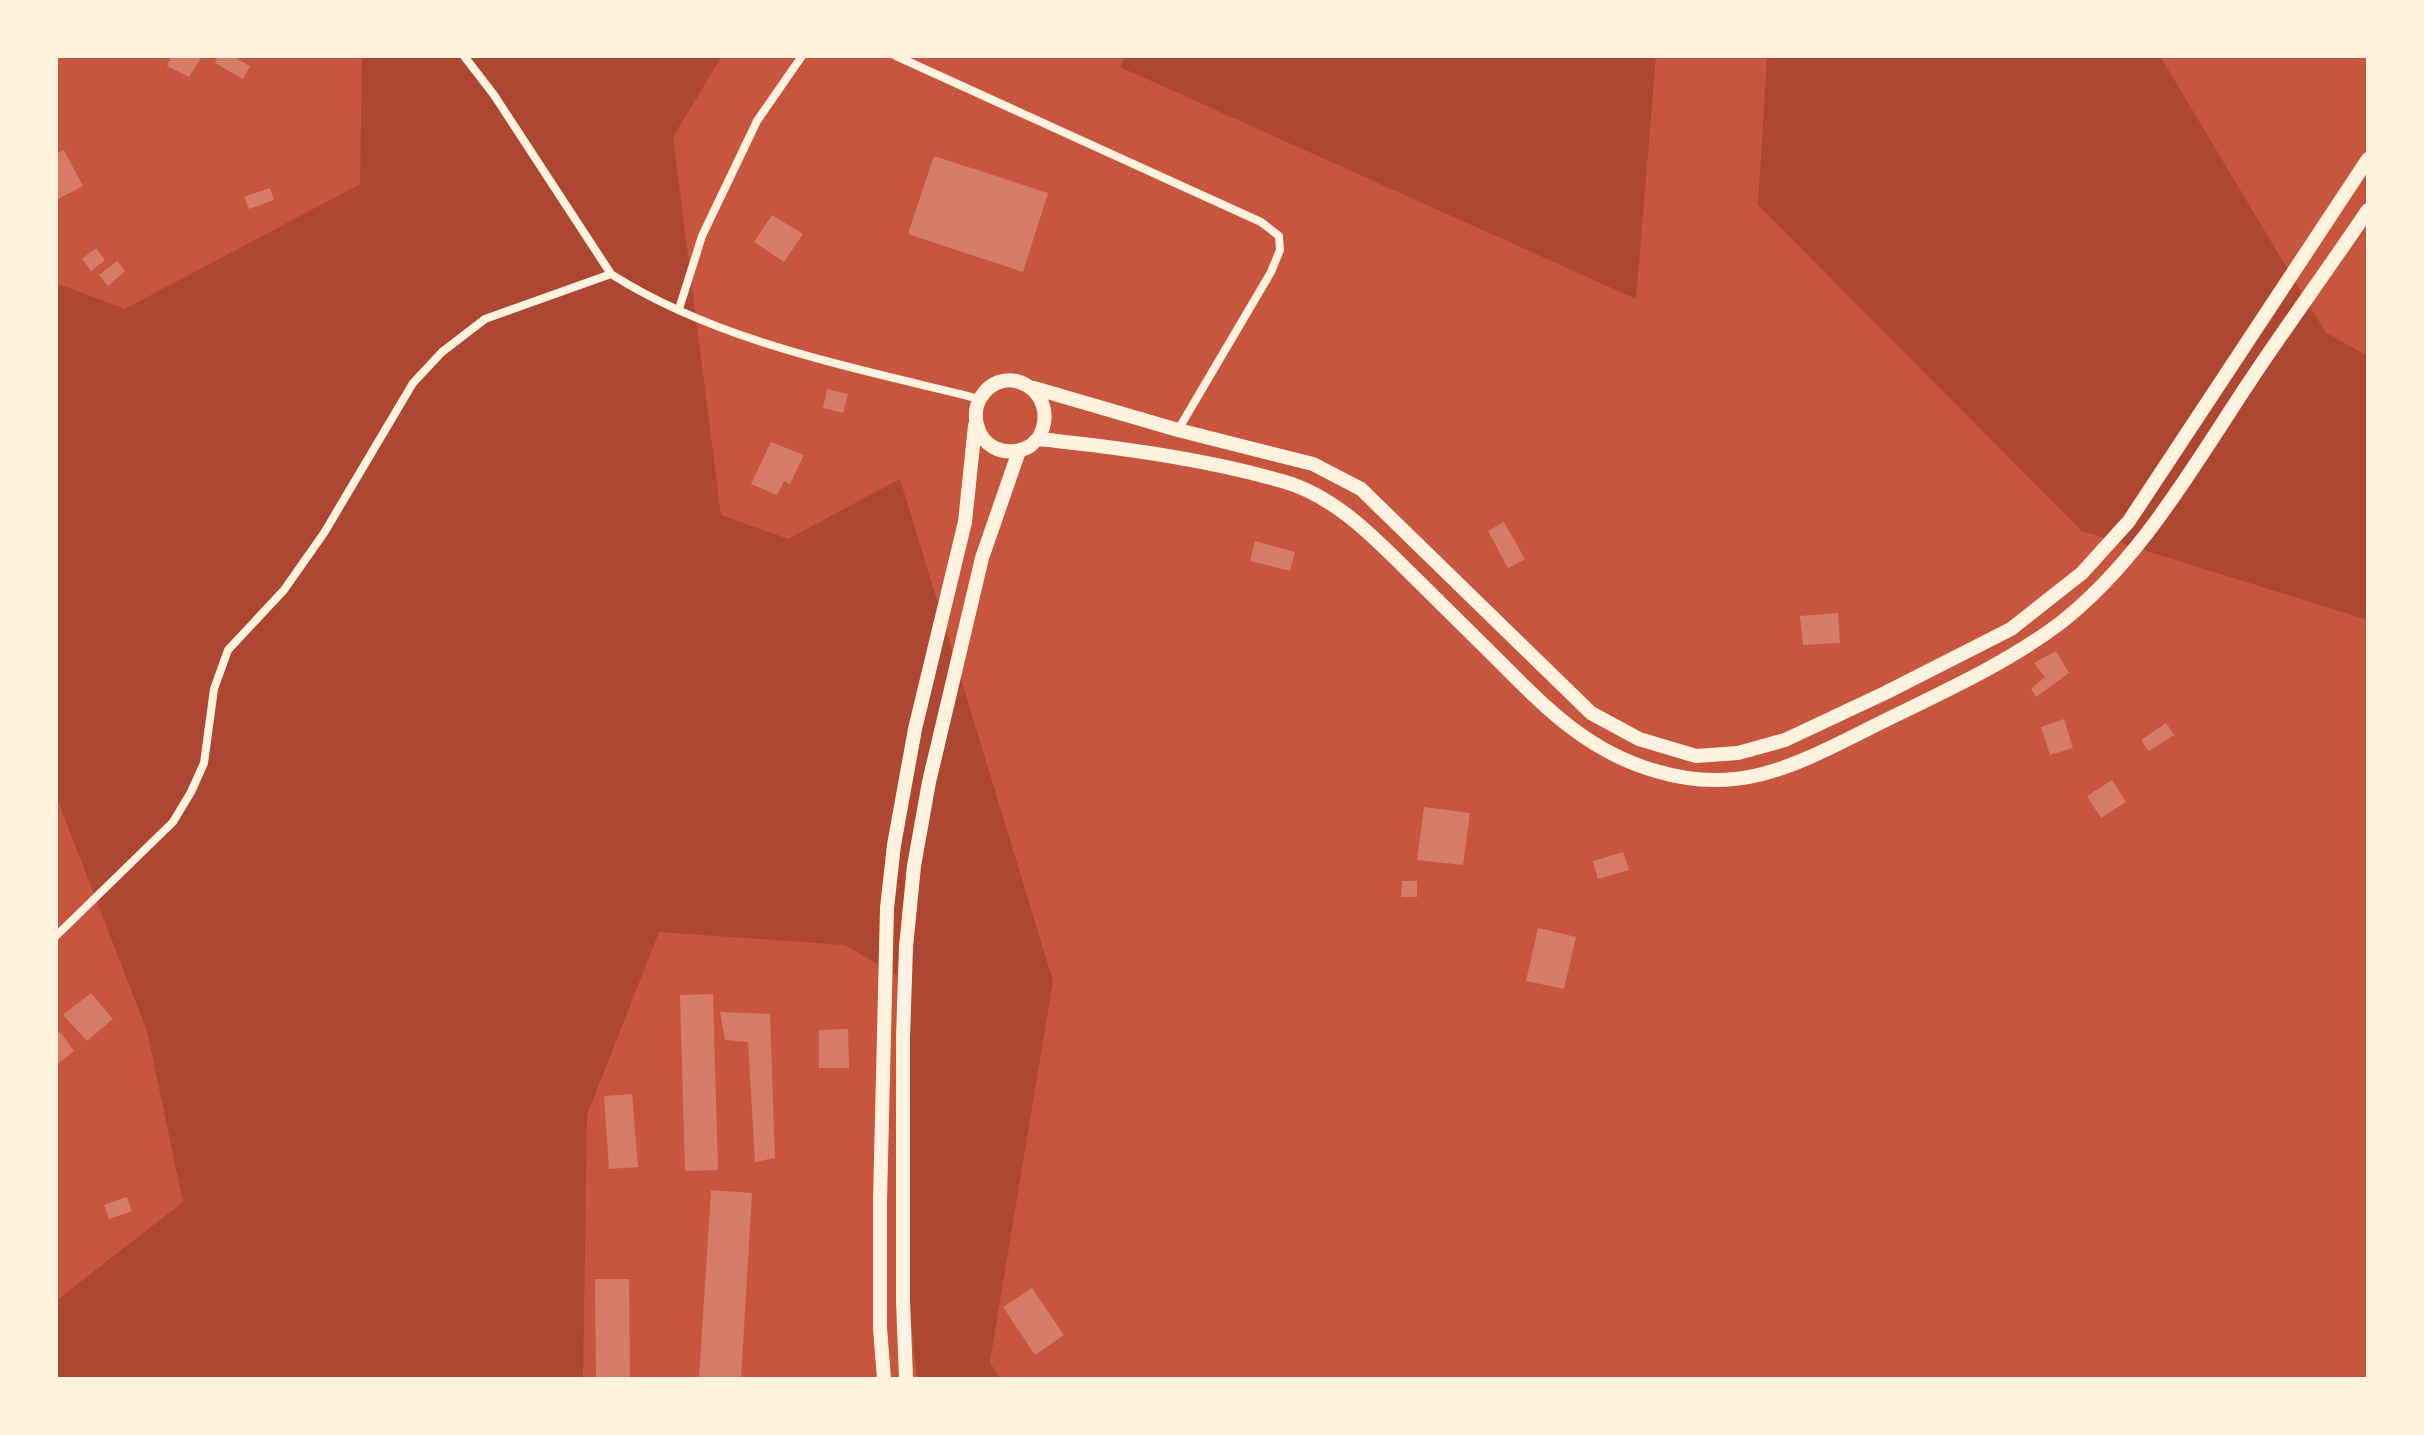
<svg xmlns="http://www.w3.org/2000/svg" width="2424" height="1435" viewBox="0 0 2424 1435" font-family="Poppins,sans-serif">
	<rect width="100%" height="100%" fill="#c8553d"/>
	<g fill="#ae4732">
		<path d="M362 56H722L673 137 721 515 788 539 900 479 1053 981 990 1362 1000 1379H917L902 1235 908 982 845 945 659 932 587 1115 583 1379H56L57 1300 183 1202 147 1031 56 796V283L125 309 360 184Z"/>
		<path d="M1126 56H1656L1636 299 1120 67Z"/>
		<path d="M1767 56H2160L2326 333 2368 356V620L2082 531 1758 205Z"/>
	</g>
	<g fill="#d67c66">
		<path d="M172 56H197L201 58 189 77 167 66Z"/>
		<path d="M218 56H232L250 66 243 79 215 63Z"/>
		<path d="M64 150 83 186 56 200V154Z"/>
		<path d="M934 156 1048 193 1023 272 908 234Z"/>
		<path d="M270 188 274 200 249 209 244 197Z"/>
		<path d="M772 215 803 234 784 262 754 242Z"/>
		<path d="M96 248 105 260 91 271 82 259Z"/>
		<path d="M117 261 125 271 108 286 99 275Z"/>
		<path d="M827 389 848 394 843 413 823 408Z"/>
		<path d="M771 442 804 455 790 484 784 481 777 495 751 484Z"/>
		<path d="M1504 522 1525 559 1508 568 1488 531Z"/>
		<path d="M1255 541 1295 552 1290 571 1250 561Z"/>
		<path d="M1838 613 1840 643 1803 645 1800 616Z"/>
		<path d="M2056 651 2069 673 2036 697 2031 689 2045 677 2034 663Z"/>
		<path d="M2064 719 2073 748 2050 755 2041 727Z"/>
		<path d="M2166 723 2174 735 2149 751 2141 740Z"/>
		<path d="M2112 780 2126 802 2101 818 2087 796Z"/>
		<path d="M1424 807 1470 813 1463 865 1417 860Z"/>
		<path d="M1623 852 1629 870 1598 879 1593 861Z"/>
		<path d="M1402 881H1417V897H1401Z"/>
		<path d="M1538 928 1576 937 1564 989 1526 981Z"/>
		<path d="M91 993 113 1019 87 1041 63 1015Z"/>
		<path d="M713 994 718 1170 685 1171 680 995Z"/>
		<path d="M720 1012 770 1014 775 1158 755 1162 748 1042 725 1040Z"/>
		<path d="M848 1029 849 1068H819V1030Z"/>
		<path d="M60 1032 74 1051 56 1065V1035Z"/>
		<path d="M632 1094 638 1167 609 1169 604 1096Z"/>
		<path d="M711 1190 752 1193 741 1379H699Z"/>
		<path d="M127 1197 132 1211 109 1219 104 1205Z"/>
		<path d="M595 1279H629L630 1378H596Z"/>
		<path d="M1032 1288 1064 1335 1035 1355 1003 1307Z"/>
	</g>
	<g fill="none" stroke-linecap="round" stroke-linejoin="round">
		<g stroke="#fff3e0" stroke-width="8">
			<path d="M464 56 494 95 611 274C719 343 857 368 980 399"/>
			<path d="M896 56 1261 222 1279 236 1280 250 1271 272 1178 430"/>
			<path d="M679 309 702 236 757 121 802 56"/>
			<path d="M56 936 173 822 191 792 204 763 214 689 228 650 284 590 324 533 413 383 442 352 485 319 611 274"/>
		</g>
		<g stroke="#fff3e0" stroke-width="14">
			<path d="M1034 388 1178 430 1313 464 1361 489 1591 713 1639 739 1696 756 1738 753 1785 740 1885 693 2011 629 2082 573 2129 521 2368 159"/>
			<path d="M1038 439C1064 394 1006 358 981 397 971 413 976 437 993 447 1004 453 1019 453 1030 446 1032 445 1034 441 1037 440 1040 439 1052 440 1056 441 1132 449 1209 460 1282 481 1332 495 1370 533 1406 569 1435 598 1465 627 1494 656 1544 706 1586 751 1656 771 1742 797 1799 763 1874 726 1936 695 2003 666 2059 624 2140 561 2192 468 2248 384 2287 325 2329 268 2368 210"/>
			<path d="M884 1379 880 1328V1201L887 908 894 845 915 729 965 522 975 426"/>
			<path d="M906 1379 903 1300V1038L906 947 914 866 929 782 982 558 1019 451"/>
		</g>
	</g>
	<rect width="2424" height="1435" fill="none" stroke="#fff3e0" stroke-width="116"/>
</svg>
